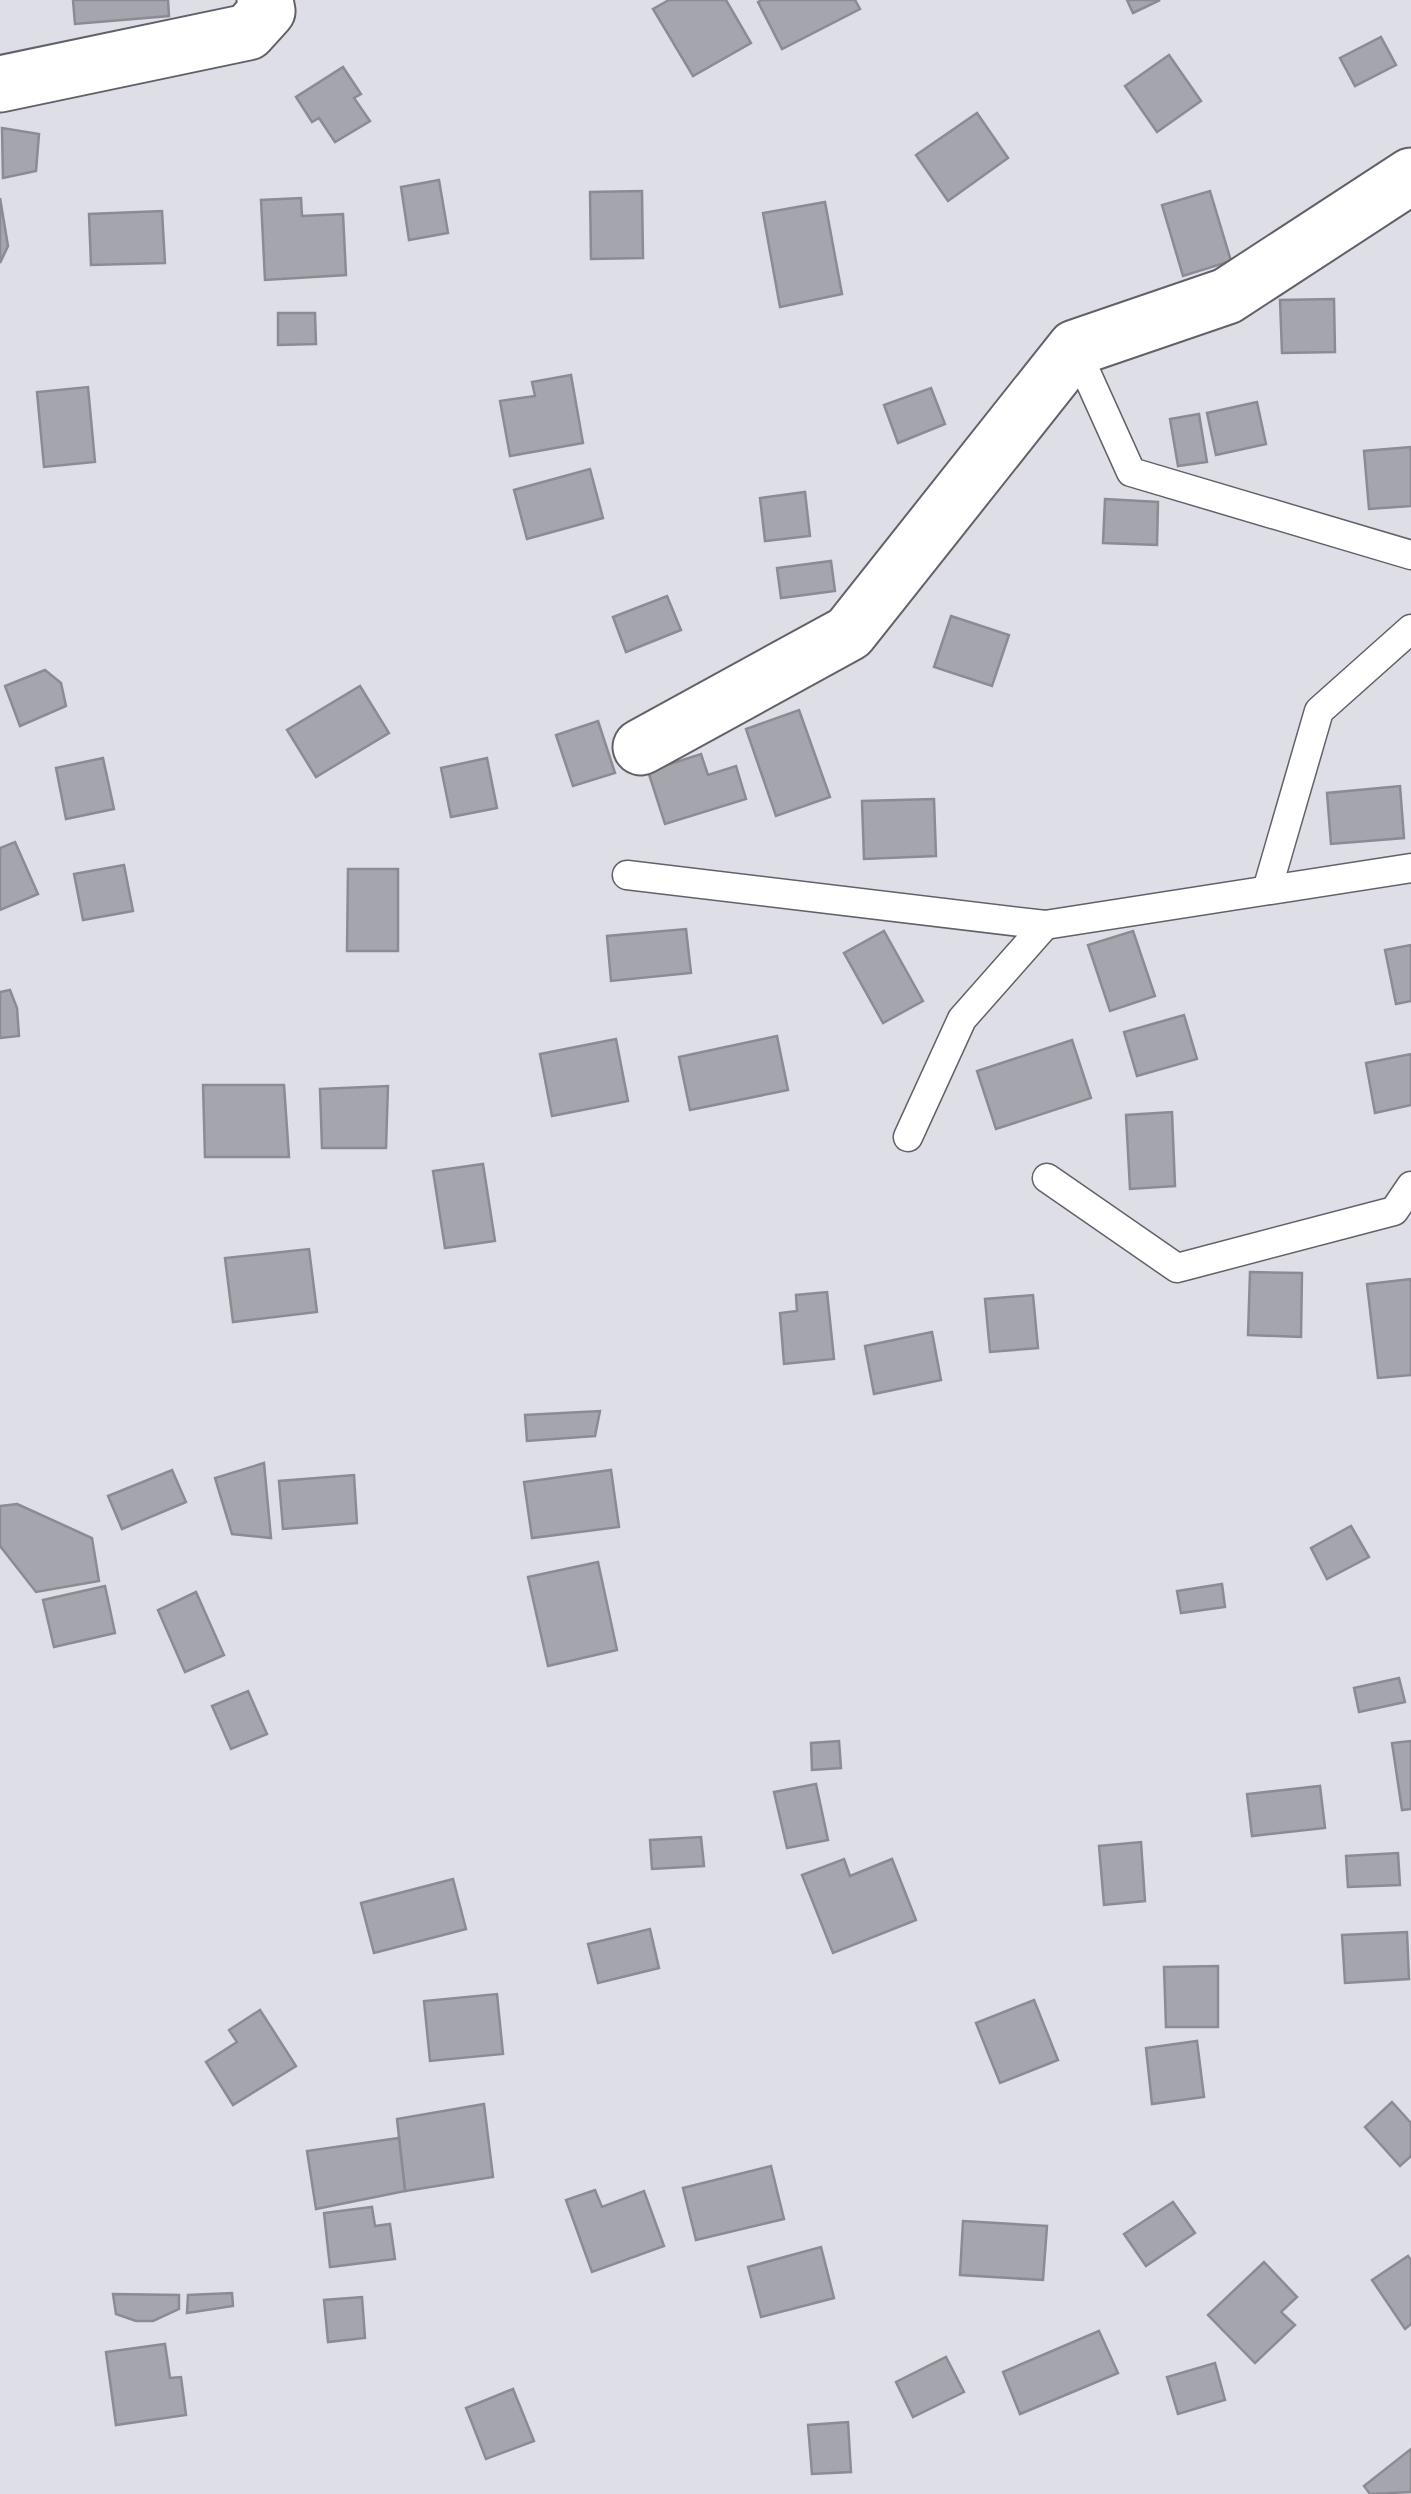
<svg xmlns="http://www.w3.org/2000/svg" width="1411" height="2494" viewBox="0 0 1411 2494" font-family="'PT Sans',sans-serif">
	<rect width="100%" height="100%" fill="#dedee6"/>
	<g fill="#a5a5ad" stroke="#8b8b93" stroke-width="2.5">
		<path d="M73 0H168L169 16 75 24Z"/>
		<path d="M669 0H726L751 43 693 76 653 9Z"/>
		<path d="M762 0H855L860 9 782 49 758 2Z"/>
		<path d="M1127 0H1160L1133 13Z"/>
		<path d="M1381 37 1396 65 1355 86 1340 58Z"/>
		<path d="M1169 55 1201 101 1157 132 1125 86Z"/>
		<path d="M343 67 361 94 354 98 370 121 335 142 319 118 312 122 296 97Z"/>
		<path d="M977 113 1008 158 948 201 916 155Z"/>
		<path d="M2 128 39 134 36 171 3 178Z"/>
		<path d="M439 180 448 233 409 240 401 187Z"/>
		<path d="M642 191 643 258 591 259 590 192Z"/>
		<path d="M1210 191 1231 261 1183 276 1162 205Z"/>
		<path d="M0 198 8 246 0 263Z"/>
		<path d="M301 198 302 216 343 214 346 275 265 280 261 200Z"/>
		<path d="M825 202 842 294 780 307 763 213Z"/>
		<path d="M162 211 165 263 91 265 89 214Z"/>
		<path d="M1334 299 1335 352 1282 353 1280 300Z"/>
		<path d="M278 313H315L316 344 278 345Z"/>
		<path d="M571 375 583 443 510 456 500 401 535 396 532 382Z"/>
		<path d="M88 387 95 462 44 467 37 392Z"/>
		<path d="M931 388 945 424 898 443 884 405Z"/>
		<path d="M1257 402 1266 444 1216 455 1207 413Z"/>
		<path d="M1199 414 1207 462 1178 466 1170 419Z"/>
		<path d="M1411 447V506L1369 509 1364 451Z"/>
		<path d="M590 469 603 518 527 539 514 490Z"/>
		<path d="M805 492 810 536 765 541 760 498Z"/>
		<path d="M1105 499 1158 502 1157 545 1103 543Z"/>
		<path d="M831 561 835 591 781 598 777 568Z"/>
		<path d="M667 596 681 630 626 652 613 617Z"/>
		<path d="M951 616 1009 635 992 686 934 667Z"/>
		<path d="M45 670 61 683 66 706 20 726 5 686Z"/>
		<path d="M360 686 389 733 316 777 287 730Z"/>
		<path d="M799 710 830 797 776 816 746 729Z"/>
		<path d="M598 721 615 773 573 786 556 735Z"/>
		<path d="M701 754 708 775 736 766 746 799 665 824 648 771Z"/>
		<path d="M103 758 114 809 66 819 56 768Z"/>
		<path d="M487 758 497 808 451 817 441 768Z"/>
		<path d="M1400 786 1404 838 1331 844 1327 793Z"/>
		<path d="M934 799 936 856 864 859 862 801Z"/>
		<path d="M15 842 38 894 0 910V848Z"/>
		<path d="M124 865 133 911 83 920 74 874Z"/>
		<path d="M348 869H398V951H347Z"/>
		<path d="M686 929 691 973 611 981 607 936Z"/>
		<path d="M884 931 923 1001 883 1023 844 953Z"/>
		<path d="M1133 931 1155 996 1110 1011 1088 945Z"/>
		<path d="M1411 945V1001L1396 1004 1385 950Z"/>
		<path d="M10 990 17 1008 19 1036 0 1038V992Z"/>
		<path d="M1184 1015 1197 1059 1137 1076 1124 1032Z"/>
		<path d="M777 1036 788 1090 690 1110 679 1057Z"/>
		<path d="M616 1039 628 1101 552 1116 540 1054Z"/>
		<path d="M1072 1040 1091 1098 996 1129 977 1071Z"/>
		<path d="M1411 1054V1105L1375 1113 1366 1063Z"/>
		<path d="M203 1085H284L289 1157H205Z"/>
		<path d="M388 1086 386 1148H322L320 1089Z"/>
		<path d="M1172 1112 1175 1186 1130 1189 1126 1115Z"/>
		<path d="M483 1164 495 1241 445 1248 433 1171Z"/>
		<path d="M309 1249 317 1312 233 1322 225 1258Z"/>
		<path d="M1250 1272 1302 1273 1301 1337 1248 1335Z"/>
		<path d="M1411 1279V1375L1378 1378 1367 1284Z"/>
		<path d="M827 1292 834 1359 784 1364 780 1313 797 1311 796 1295Z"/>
		<path d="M1033 1295 1038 1348 990 1352 985 1299Z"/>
		<path d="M932 1332 941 1380 874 1394 865 1346Z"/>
		<path d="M600 1411 595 1436 527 1441 525 1415Z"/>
		<path d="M264 1463 271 1538 232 1534 215 1478Z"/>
		<path d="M172 1470 186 1502 122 1529 108 1496Z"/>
		<path d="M611 1470 619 1527 532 1538 524 1482Z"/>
		<path d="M354 1475 357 1523 283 1529 279 1481Z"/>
		<path d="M17 1504 92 1538 99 1581 36 1592 0 1546V1506Z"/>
		<path d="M1351 1526 1369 1557 1327 1579 1311 1548Z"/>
		<path d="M598 1562 617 1650 548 1666 528 1577Z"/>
		<path d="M1222 1584 1225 1607 1181 1613 1177 1591Z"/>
		<path d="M105 1586 115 1633 54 1647 43 1600Z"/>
		<path d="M196 1592 224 1655 185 1672 158 1610Z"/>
		<path d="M1399 1678 1405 1702 1359 1712 1354 1688Z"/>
		<path d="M248 1691 267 1734 231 1749 212 1706Z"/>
		<path d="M839 1741 841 1768 812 1770 811 1743Z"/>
		<path d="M1411 1741V1809L1402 1810 1392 1743Z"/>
		<path d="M816 1784 828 1840 787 1848 774 1792Z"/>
		<path d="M1320 1786 1325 1828 1252 1836 1247 1794Z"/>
		<path d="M701 1837 704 1866 652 1869 650 1840Z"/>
		<path d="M1141 1842 1145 1901 1104 1905 1099 1846Z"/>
		<path d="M1398 1853 1400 1885 1348 1887 1346 1856Z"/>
		<path d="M844 1859 850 1876 892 1859 916 1920 833 1953 802 1875Z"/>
		<path d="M453 1879 466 1929 374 1953 361 1903Z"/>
		<path d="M650 1929 659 1968 598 1983 588 1944Z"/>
		<path d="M1407 1932 1409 1979 1345 1983 1342 1935Z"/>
		<path d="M1218 1966V2027H1166L1164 1967Z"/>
		<path d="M497 1994 503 2054 430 2061 424 2001Z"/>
		<path d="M1034 2000 1058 2060 1000 2083 976 2023Z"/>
		<path d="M260 2010 296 2066 233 2105 206 2062 237 2042 229 2030Z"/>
		<path d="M1197 2041 1204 2097 1152 2104 1146 2048Z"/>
		<path d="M1392 2102 1411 2123V2156L1400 2166 1365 2127Z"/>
		<path d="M484 2104 493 2177 405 2191 397 2119Z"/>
		<path d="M399 2138 405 2191 316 2209 307 2151Z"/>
		<path d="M771 2166 784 2219 696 2240 683 2188Z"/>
		<path d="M595 2190 602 2207 644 2191 664 2246 592 2272 566 2200Z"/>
		<path d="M1173 2202 1195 2233 1146 2266 1124 2234Z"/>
		<path d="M372 2207 375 2226 390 2224 395 2259 330 2267 324 2213Z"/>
		<path d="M963 2221 1047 2226 1043 2280 960 2275Z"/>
		<path d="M821 2247 834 2298 761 2317 748 2267Z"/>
		<path d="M1408 2256 1411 2260V2324L1405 2329 1372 2280Z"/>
		<path d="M1264 2262 1297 2297 1281 2312 1295 2325 1255 2363 1208 2315Z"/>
		<path d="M232 2293 233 2306 187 2313 188 2295Z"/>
		<path d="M113 2294 179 2295V2309L153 2321H136L116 2314Z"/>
		<path d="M362 2297 365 2338 328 2342 324 2300Z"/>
		<path d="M1099 2331 1118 2373 1020 2414 1003 2372Z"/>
		<path d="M165 2344 170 2378 181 2377 186 2415 116 2425 106 2352Z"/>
		<path d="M946 2357 964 2392 913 2417 896 2382Z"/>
		<path d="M1215 2363 1225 2400 1178 2414 1167 2377Z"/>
		<path d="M513 2389 534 2441 486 2459 466 2408Z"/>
		<path d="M848 2422 851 2472 812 2474 808 2425Z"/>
		<path d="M1411 2449V2492L1370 2494 1364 2486Z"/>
	</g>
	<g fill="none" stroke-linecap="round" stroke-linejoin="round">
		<defs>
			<g id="lane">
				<path d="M1075 348 1131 472 1411 555"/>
				<path d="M627 875 1045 925 1411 868"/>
				<path d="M1267 890 1319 711 1411 629"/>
				<path d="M908 1137 962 1019 1045 925"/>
				<path d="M1047 1178 1177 1268 1394 1211 1411 1186"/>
			</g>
			<g id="street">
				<path d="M0 84 248 32 267 11 265 0"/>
				<path d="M641 747 849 633 1075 348 1227 296 1411 176"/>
			</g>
		</defs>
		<use href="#lane" stroke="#626169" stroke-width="31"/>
		<use href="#street" stroke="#626169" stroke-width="59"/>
		<use href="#lane" stroke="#fff" stroke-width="28"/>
		<use href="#street" stroke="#fff" stroke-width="55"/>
	</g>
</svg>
